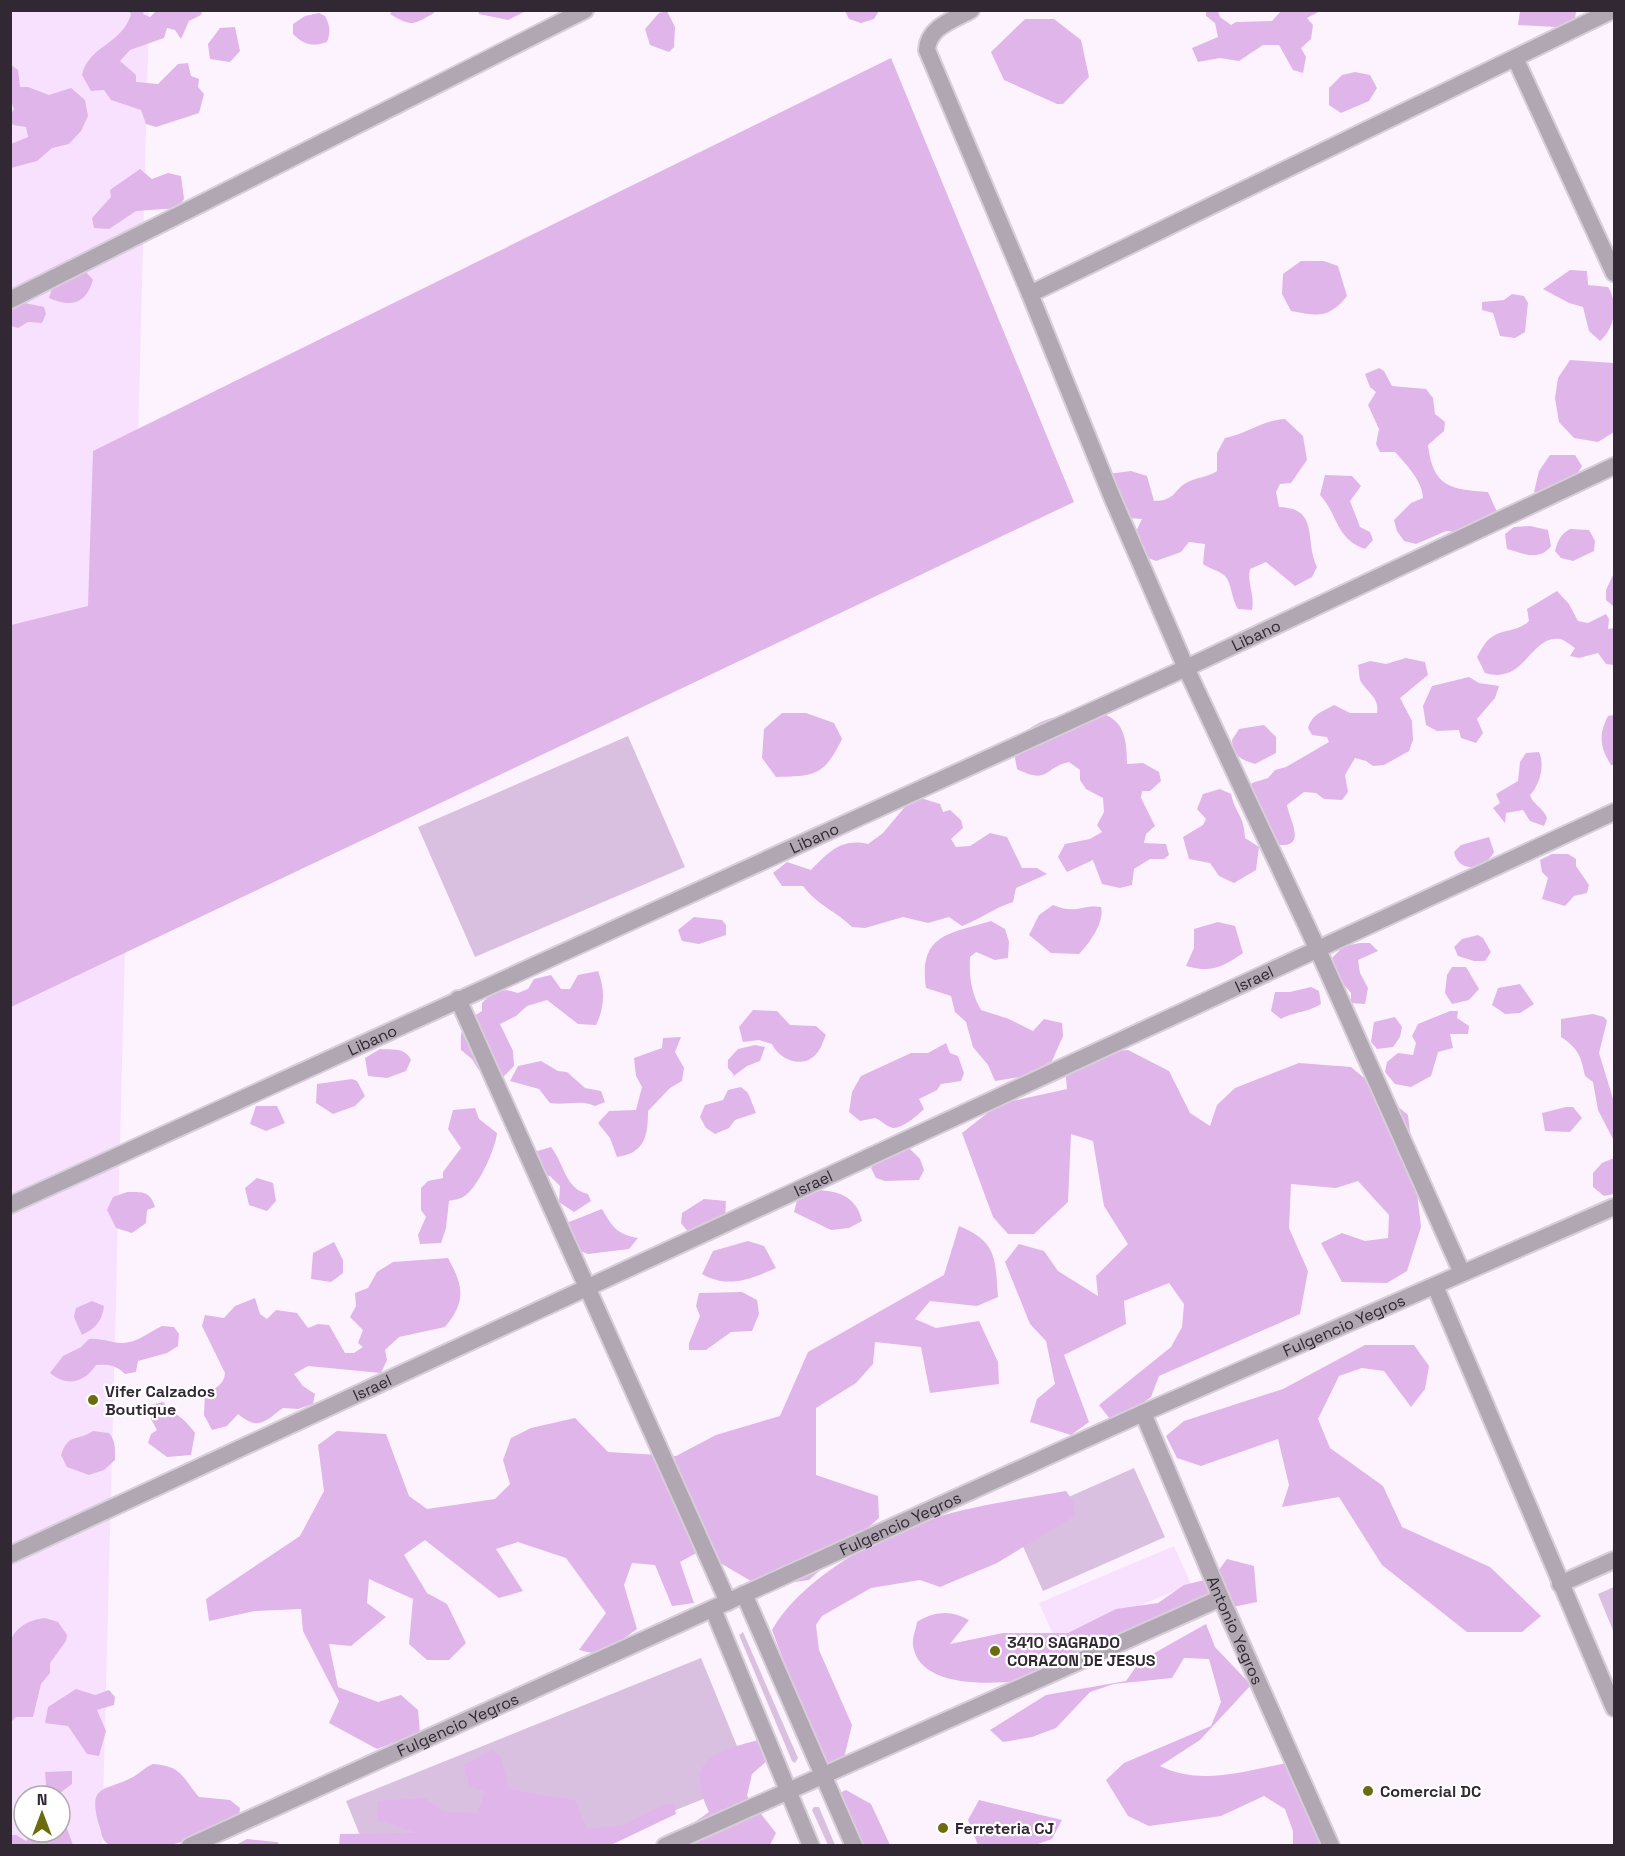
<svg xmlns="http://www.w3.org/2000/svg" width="1625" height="1856" viewBox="0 0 1625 1856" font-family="'Space Grotesk',sans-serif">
	<rect width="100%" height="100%" fill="#fdf3ff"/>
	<g fill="#f8e1fe" fill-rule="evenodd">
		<path d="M11 11H149L102 1845 11 1846ZM24 1796H60V1832H24Z"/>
		<path d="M1174 1546 1191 1584 1056 1641 1039 1603Z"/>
	</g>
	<g fill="#dac0e0">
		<path d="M628 736 685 867 475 957 418 827Z"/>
		<path d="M1134 1468 1165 1537 1043 1591 1012 1522Z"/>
		<path d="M1614 1587V1633L1598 1594Z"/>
		<path d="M743 1632 798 1758 795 1763 792 1761 739 1635Z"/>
		<path d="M701 1658 751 1780 588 1845H364L346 1801Z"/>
		<path d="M814 1807H819L835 1845H828L812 1810Z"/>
	</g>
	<g fill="#e0b5ea">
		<path d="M129 11H144L143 14 150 17 156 11H202L201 15 189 21 181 39 175 30 167 28 164 38 130 50 120 61 136 75V82L158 84 178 64 188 63 191 76 199 79 198 87 204 94 199 113 156 127 146 124 141 110 111 100 104 90 91 91 82 75C88 46 123 44 131 14Z"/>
		<path d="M392 11H434V13C413 25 412 27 390 14Z"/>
		<path d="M478 11H526L508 20 479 14Z"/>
		<path d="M667 11 675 27 674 47 669 52 650 45 645 29 659 13Z"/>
		<path d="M845 11H879L874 19 861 23 849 19Z"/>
		<path d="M1206 11H1218L1220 17 1231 25 1236 22 1272 21 1281 11H1320L1307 18 1313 25 1311 39 1301 48 1306 57 1303 73 1293 70 1279 45H1263L1239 61 1220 58 1198 62 1192 48 1218 37 1215 23 1206 16Z"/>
		<path d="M1520 11V10L1576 11 1575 19 1556 27 1518 25Z"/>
		<path d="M319 13 325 16C330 26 331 31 327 42 313 47 304 45 293 34V24L305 16Z"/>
		<path d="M1025 19H1054L1081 40 1089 77 1063 104H1057L1004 80 991 52Z"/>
		<path d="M235 27 240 51 230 62 210 59 208 44 220 28Z"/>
		<path d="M891 58 1074 502 11 1007V625L88 606 93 451Z"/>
		<path d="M11 65 18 70 20 87H28L49 95 71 88 85 100 88 116 81 131 69 144 52 148 37 161 11 168V144L28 137 26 127 13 125C9 119 10 114 14 109L11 101Z"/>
		<path d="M1355 72 1370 75 1377 88 1369 101 1341 113 1329 105V88L1342 75Z"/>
		<path d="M140 169 152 179 168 173 181 176 184 199 178 208 136 211 109 229 94 228 92 218 111 197 110 190Z"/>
		<path d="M1301 261H1324L1338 266 1347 296C1329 319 1317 316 1291 311L1282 294 1283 274Z"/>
		<path d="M1570 270 1587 271 1588 285 1608 287C1619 304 1615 328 1600 341L1589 331 1583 307 1569 303 1543 289Z"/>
		<path d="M86 272 93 280C86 304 71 308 49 298 55 276 65 273 86 272Z"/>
		<path d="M1512 294 1524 296 1528 303 1525 332 1515 338 1500 336 1493 313 1482 310V302L1504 300Z"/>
		<path d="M25 303 44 307 46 314 42 323 28 322 18 328 11 326 10 308Z"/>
		<path d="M1570 360 1614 363V432L1598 442 1574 438 1559 422 1555 398 1558 378Z"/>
		<path d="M1379 368 1384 371 1392 386 1426 389 1433 398 1435 414 1445 422 1444 431 1428 445C1433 488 1451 489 1488 492L1497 512 1469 533 1446 531 1416 544 1404 541 1397 531 1394 520 1411 503 1423 498C1423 482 1406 464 1395 452H1380L1376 444 1379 429 1368 405 1376 392 1370 387 1365 374Z"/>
		<path d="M1285 419 1303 436 1307 460 1291 483 1280 484 1276 492 1279 507C1320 508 1304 540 1317 567L1312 577 1295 586 1266 562 1250 569C1247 584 1255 594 1252 610L1238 609C1231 599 1232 583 1225 576 1220 571 1210 569 1203 564L1205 544 1189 542 1181 552 1156 561 1138 554 1133 538 1142 519 1126 518 1107 474 1131 471 1147 476 1154 501C1177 501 1173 488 1190 481 1199 477 1208 477 1217 471V453L1225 438C1247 434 1263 420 1285 419Z"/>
		<path d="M1550 455H1575L1582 466C1571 486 1556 493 1534 492L1539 471Z"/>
		<path d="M1325 475 1352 476 1361 486 1350 501 1360 527 1370 532 1373 540 1365 549C1335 538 1339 516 1320 495Z"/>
		<path d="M1530 526 1548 530 1551 546C1539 562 1522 553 1507 549L1505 534 1514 527Z"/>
		<path d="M1570 529 1589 530 1595 541 1594 551 1573 561 1561 558 1555 551C1558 540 1560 535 1570 529Z"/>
		<path d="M1614 573V607L1606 600V590Z"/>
		<path d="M1557 591 1569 604 1578 621 1588 623 1606 614 1609 619 1608 629 1614 628V665L1606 664 1598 653 1579 658 1570 656 1575 648C1570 645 1564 639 1559 639 1530 636 1525 685 1485 673L1477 657C1481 650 1485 641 1492 637 1503 629 1518 632 1529 621L1527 609Z"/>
		<path d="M1406 658 1425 662 1428 675 1400 698 1412 721 1413 740 1409 751 1384 765 1373 766 1366 761 1355 758 1345 775 1348 792 1342 800 1324 799 1316 793 1304 792 1287 805C1290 822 1310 851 1271 844L1244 799 1252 783 1268 778 1275 770 1286 767 1329 742 1327 737 1312 735 1308 728C1313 713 1322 712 1334 705L1350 713H1377C1380 697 1366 692 1360 680 1359 676 1359 669 1358 665L1370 661 1386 664Z"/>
		<path d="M1469 677 1479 683 1499 686 1495 698 1477 719 1483 733 1476 743 1461 738 1459 730 1437 731 1426 725 1423 706 1432 686Z"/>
		<path d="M1083 710C1120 713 1127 729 1127 764L1143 763 1159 772 1161 781 1150 791H1142L1141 798 1155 826 1146 834 1144 843 1166 844 1169 855 1164 859H1150L1134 869 1132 885 1120 888 1102 884 1093 860 1067 872 1058 857 1065 844 1090 839 1102 832 1097 825 1104 812 1103 798 1086 789 1080 780V770L1069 762C1043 768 1049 785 1017 769 1016 763 1014 755 1015 749 1022 721 1060 716 1083 710Z"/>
		<path d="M782 713H806L834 723 842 739C824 776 815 776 776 777L762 758 764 729Z"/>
		<path d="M1614 715V765H1611C1600 747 1598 735 1608 716Z"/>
		<path d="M1264 725 1276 737V753L1255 764C1240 759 1233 756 1232 740L1239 729Z"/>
		<path d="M1539 752C1545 765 1540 785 1530 795 1533 805 1543 807 1547 818L1544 826 1530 821 1523 810 1506 813 1505 823 1493 808 1500 803 1496 794 1518 781 1520 762 1526 753Z"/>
		<path d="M1220 789 1231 794C1236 815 1244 815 1245 838L1259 847 1256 870 1234 883 1219 876 1210 863 1189 859 1183 837 1203 825 1206 819 1197 809 1203 794Z"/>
		<path d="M914 796 940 804 943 812 950 810 961 820 963 828 951 839 956 847 970 846 990 833 1007 837 1022 868H1037L1047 874 1016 888 1013 902C994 908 980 919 962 926L949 917 928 923 903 917 865 928 852 927C837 912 816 904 803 886H782L773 873 787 862 811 870C829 852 841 838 868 844L883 833Z"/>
		<path d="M1489 837 1494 852C1485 869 1459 875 1454 852L1461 845Z"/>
		<path d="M1552 854H1568L1576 859V866L1589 885 1587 893 1574 896 1565 906 1542 899 1548 878 1542 872 1540 860Z"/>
		<path d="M1053 905C1077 915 1081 904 1101 907 1105 922 1089 944 1079 954L1051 953 1029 935 1039 915Z"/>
		<path d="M694 917 722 920 726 925V935L699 944 682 941 678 930Z"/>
		<path d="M991 921 1005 929 1009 942 1008 958 995 960 976 952 970 957C969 976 971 993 981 1010L1009 1019 1033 1031 1044 1019 1062 1023 1063 1036 1052 1061 1025 1076 995 1081 988 1065 973 1047 966 1022 955 1012 951 996 926 988C918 934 949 934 991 921Z"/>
		<path d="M1218 922 1235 926 1243 953C1221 968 1211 973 1186 966L1194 948V929Z"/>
		<path d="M1478 935 1483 938 1491 952 1485 961H1474L1458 956 1454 947 1462 939Z"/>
		<path d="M1360 943H1370L1378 951 1358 960 1360 973 1368 988 1365 1004 1351 1003V993L1326 964 1344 946Z"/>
		<path d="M1452 967H1466L1479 989 1469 1000 1452 1004 1445 993 1447 975Z"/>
		<path d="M598 971C605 989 605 1007 596 1025L578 1024 547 1000 527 1006 516 1016 500 1024 513 1051 514 1066 503 1077 478 1069 472 1059 461 1050C460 1027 462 1023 482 1011V1003C494 991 502 987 518 993L528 989 534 979 551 975 561 989H570L578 975Z"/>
		<path d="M1520 984 1534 1004 1520 1013 1505 1014 1492 1005 1498 988Z"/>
		<path d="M1311 987 1319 991 1321 1004C1307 1013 1295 1011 1281 1019L1271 1011 1275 992H1290Z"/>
		<path d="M753 1010 777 1011 790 1025 816 1026 826 1035C823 1041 821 1049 817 1053 804 1070 779 1060 772 1044L759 1040 743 1042 739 1027Z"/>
		<path d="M1450 1011H1458L1457 1018 1469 1026 1468 1034H1450L1453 1048 1438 1052 1431 1076 1411 1087 1395 1084 1385 1072 1387 1062 1398 1053 1413 1055 1416 1043 1412 1036 1418 1024Z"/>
		<path d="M1593 1014 1604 1017 1607 1021 1599 1053 1614 1102V1141L1598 1110 1593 1082 1585 1076C1581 1056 1578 1048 1561 1037V1019Z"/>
		<path d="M1395 1017 1402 1027 1400 1037 1393 1047 1377 1049 1371 1042 1374 1022Z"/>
		<path d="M681 1037 675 1052 684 1068 682 1081 670 1088 648 1111C648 1136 645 1153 617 1157L610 1138 598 1123 609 1111 636 1110 642 1087 636 1076 634 1058 662 1048 663 1038Z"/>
		<path d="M946 1043 950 1053 958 1056 964 1073 961 1081 941 1084 937 1090 919 1099 924 1109C917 1116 903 1128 893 1128 887 1127 881 1120 875 1118L860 1121 849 1112 852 1092 861 1076 911 1053H928Z"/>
		<path d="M755 1045 765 1047 760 1061 747 1066 731 1078 734 1075 728 1068V1060L738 1049Z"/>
		<path d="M380 1049C393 1050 405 1047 411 1060L406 1071 387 1078 368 1076 365 1058Z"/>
		<path d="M1128 1050 1169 1071 1190 1113 1210 1126 1217 1105 1235 1088 1299 1063 1351 1067 1408 1115 1421 1227 1407 1271 1387 1283 1342 1282 1321 1243 1342 1233 1365 1241 1388 1238 1389 1215 1358 1181 1336 1188 1291 1184 1289 1228 1308 1271 1300 1314 1159 1376 1151 1397 1114 1424 1099 1405 1171 1347 1182 1327 1184 1304 1169 1283 1124 1301 1126 1324 1064 1355 1089 1422 1071 1435 1030 1422 1037 1399 1055 1384 1046 1341 1030 1324 1005 1262 1019 1244 1044 1251 1058 1271 1098 1296 1096 1276 1128 1244 1104 1206 1093 1141 1071 1134 1068 1202 1034 1234H1008L993 1217 962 1133 999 1104 1067 1089 1065 1067 1082 1053Z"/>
		<path d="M541 1061 558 1071 567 1072 585 1088 601 1091 605 1102 595 1106C581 1099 566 1106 550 1103L539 1089 510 1081 518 1066Z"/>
		<path d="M352 1079 357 1081 365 1096 355 1106 333 1114 316 1103 317 1084Z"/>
		<path d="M741 1087 748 1093 756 1113 735 1120 729 1128 715 1134 706 1128 700 1117 705 1105 723 1100 728 1090Z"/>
		<path d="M256 1106H277L285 1123 266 1131 250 1124Z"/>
		<path d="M1566 1107H1573L1582 1118 1570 1132 1545 1131 1542 1113Z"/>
		<path d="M475 1108 479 1119 497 1133C496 1148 477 1190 463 1197 460 1199 453 1200 449 1201L446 1228 441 1243 420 1244 418 1235 426 1217 421 1210V1188L428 1181 443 1178V1172L461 1148 448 1129 453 1110Z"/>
		<path d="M551 1147C564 1163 565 1189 588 1194L591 1201 574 1212 559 1202 560 1186 550 1176 529 1173 534 1152Z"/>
		<path d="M897 1149H910L920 1159 924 1170 919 1180 885 1181 876 1178 871 1168 880 1156Z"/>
		<path d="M1614 1158V1194L1604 1196 1593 1187V1173L1602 1163Z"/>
		<path d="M257 1178 273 1183 276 1201 267 1211 249 1205 245 1188Z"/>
		<path d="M813 1190C836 1190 856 1195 862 1221L849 1228 831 1230 794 1212 798 1197Z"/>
		<path d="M127 1192C143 1192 150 1191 155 1207L147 1210 146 1223 132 1233 116 1228 107 1210 113 1197Z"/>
		<path d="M704 1199 726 1201 725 1220 689 1233 681 1223 682 1213Z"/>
		<path d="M602 1209C613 1228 617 1234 638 1238L629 1249 588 1254 568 1246 569 1222Z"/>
		<path d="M959 1226C998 1242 995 1259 998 1297L977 1306 930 1301 915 1319 936 1328 979 1321 998 1362 999 1384 930 1393 921 1347 875 1342 873 1364 856 1383 816 1408V1475L878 1496 879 1518 809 1580 761 1587 700 1551 680 1562 694 1603 672 1606 655 1565 632 1563 624 1585 637 1629 601 1655 579 1650 606 1613 566 1558 518 1542 496 1549 523 1591 499 1598 425 1540 404 1555 427 1593 447 1604 466 1643 449 1660H427L409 1644 413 1599 369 1579 367 1603 386 1617 351 1646 329 1644 338 1687 378 1702 401 1695 418 1710 420 1733 377 1749 329 1723 339 1701 303 1631 301 1609 255 1611 209 1621 206 1599 300 1536 324 1491 318 1445 337 1431 386 1434 409 1496 427 1509 495 1499 510 1484 503 1460 511 1438 531 1428 575 1418 608 1452 676 1456 716 1435 780 1416 808 1352 944 1275Z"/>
		<path d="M748 1241 764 1246 776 1268C751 1279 728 1289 702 1274L713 1251Z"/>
		<path d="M334 1242 343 1260V1273L331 1282 311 1279 313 1253Z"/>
		<path d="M448 1258C463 1285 467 1301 445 1327L399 1337 385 1350 387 1360 381 1373 308 1366 294 1374 303 1386 315 1394 313 1404 298 1409 283 1408C266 1420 259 1432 238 1414L227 1426 212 1430 204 1415 205 1393C215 1389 224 1385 225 1373L202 1326 205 1315 224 1318 235 1306 255 1298 260 1314 267 1319 276 1310 297 1313 308 1328 318 1324 329 1325 345 1353H354L363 1347 358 1343 363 1330 350 1317 356 1306 355 1293 368 1288 377 1272 393 1262Z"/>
		<path d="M742 1292 757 1300 759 1314 752 1331 731 1332 706 1350H689V1343L700 1316 696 1306 699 1293Z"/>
		<path d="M92 1301 104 1306C102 1321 96 1328 82 1335L74 1317 76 1308Z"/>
		<path d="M162 1326 174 1327 179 1334 178 1346 167 1353 138 1361 136 1372 125 1374C116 1365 109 1364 96 1365 84 1383 67 1387 50 1373L63 1356 81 1347 89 1339C101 1338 111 1343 122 1343 137 1343 149 1332 162 1326Z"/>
		<path d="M1365 1345H1414L1429 1366 1425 1389 1411 1407 1384 1371 1362 1368 1339 1376 1318 1419 1330 1448 1383 1486 1402 1527 1490 1567 1541 1616 1522 1632H1467L1382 1565 1339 1497 1282 1507 1289 1485 1278 1439 1201 1466 1177 1458 1166 1436 1184 1421 1283 1389Z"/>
		<path d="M163 1402C176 1416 184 1417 195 1433L191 1455 167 1457 148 1443 151 1434 157 1430 151 1419V1405Z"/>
		<path d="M93 1431 109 1433C116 1441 115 1450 115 1460L104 1470 89 1475 67 1467 61 1455C69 1432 77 1442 93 1431Z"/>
		<path d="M1066 1491 1073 1501 1075 1516 997 1563 940 1587 920 1580 871 1588 822 1616 816 1625 819 1650 852 1725 843 1762 831 1765 821 1759 772 1630C801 1579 876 1537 931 1519 975 1505 1022 1499 1066 1491Z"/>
		<path d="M1227 1559 1254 1566 1257 1602 1233 1607 1189 1601C1173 1632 1122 1653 1091 1665 1055 1680 920 1704 913 1645 912 1638 916 1629 917 1622 935 1611 951 1610 969 1620L950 1644 1003 1633H1068L1116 1609 1158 1603 1184 1585 1213 1578Z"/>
		<path d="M45 1618 58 1622 67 1635 66 1641 50 1663V1673L41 1684 33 1717H16L11 1722C10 1707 7 1651 11 1640 16 1626 32 1619 45 1618Z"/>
		<path d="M1206 1624 1215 1647 1251 1685 1200 1740 1160 1766C1201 1786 1244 1771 1287 1763L1324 1835 1320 1845H1293V1831L1285 1809 1264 1796 1221 1816 1149 1826 1128 1816 1106 1780 1124 1763 1211 1726 1221 1702 1209 1659 1184 1658 1172 1678 1114 1684 1090 1692 1056 1728 1032 1737 1003 1742 990 1730 1046 1695 1126 1681 1140 1661Z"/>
		<path d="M76 1689 95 1695 109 1690 115 1697 114 1705 97 1710 106 1731 99 1756 87 1754 68 1726 45 1723 48 1707Z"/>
		<path d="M758 1740 769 1759 752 1774 747 1796 776 1833 770 1845 674 1846 682 1831 709 1812C684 1759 713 1752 758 1740Z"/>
		<path d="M492 1750 501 1757 509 1789 575 1800 587 1829 623 1825 663 1805 674 1803 676 1814 611 1845H339L340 1834 417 1833 377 1820 378 1801 425 1798 443 1811 477 1813 485 1792 469 1786 464 1765Z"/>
		<path d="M153 1764C182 1766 182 1777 199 1797L230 1800 240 1808 238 1826 167 1846 109 1845C100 1838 103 1835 99 1825 87 1783 105 1792 133 1777 140 1773 145 1767 153 1764Z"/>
		<path d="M72 1771V1784L56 1796H33L46 1785 45 1772Z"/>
		<path d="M846 1790 871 1804 890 1845H848L835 1795Z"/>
		<path d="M979 1800 1062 1820 1052 1839 1035 1845H978L968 1820Z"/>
		<path d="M60 1806 65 1809V1823L73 1845H11V1835H16L26 1841 33 1832H60Z"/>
		<path d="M247 1839 277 1842 280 1845H236Z"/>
	</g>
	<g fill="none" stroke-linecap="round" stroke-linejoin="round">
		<defs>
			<g id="minor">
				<path d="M971 10C953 20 928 27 927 50L1030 294 1112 497 1186 668 1318 950 1462 1273"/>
				<path d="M1515 58 1614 273"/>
				<path d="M1030 294 1613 10"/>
				<path d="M10 300 585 10"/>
				<path d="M458 999 728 1602"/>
				<path id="s1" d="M10 1205 1186 668 1614 466"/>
				<path d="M1435 1286 1614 1708"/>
				<path id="s2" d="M1143 1413 1221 1598 1331 1846"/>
				<path id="s3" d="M10 1555 1614 812"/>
				<path d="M1560 1584 1614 1560"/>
				<path d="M744 1594 854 1846"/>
				<path d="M713 1609 811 1846"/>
				<path d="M665 1846 1221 1598"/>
			</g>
			<g id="tertiary">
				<path id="s4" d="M190 1846 1143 1413 1614 1207"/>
			</g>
		</defs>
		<use href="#minor" stroke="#d8ceda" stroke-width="20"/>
		<use href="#tertiary" stroke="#d8ceda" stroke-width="20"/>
		<use href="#minor" stroke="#b1a7b3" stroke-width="16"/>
		<use href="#tertiary" stroke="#b1a7b3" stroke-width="16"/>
	</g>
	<g fill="#6b6c0e" stroke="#fff" stroke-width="2">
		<circle cx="93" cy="1400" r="6"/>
		<circle cx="995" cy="1651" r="6"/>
		<circle cx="1368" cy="1791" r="6"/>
		<circle cx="943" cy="1828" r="6"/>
	</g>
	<g text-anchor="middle" stroke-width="4.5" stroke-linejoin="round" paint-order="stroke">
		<g font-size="16" fill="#312833" stroke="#fff">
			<text dy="6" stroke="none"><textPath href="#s1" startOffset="1370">Libano</textPath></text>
			<text dy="6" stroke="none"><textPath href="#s1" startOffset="884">Libano</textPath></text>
			<text dy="6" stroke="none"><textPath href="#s3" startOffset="1371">Israel</textPath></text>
			<text dy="6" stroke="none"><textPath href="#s1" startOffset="398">Libano</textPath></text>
			<text dy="6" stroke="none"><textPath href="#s3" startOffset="885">Israel</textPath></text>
			<text dy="6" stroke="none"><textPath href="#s4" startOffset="1266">Fulgencio Yegros</textPath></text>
			<text dy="6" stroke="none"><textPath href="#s3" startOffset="399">Israel</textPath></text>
			<text dy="6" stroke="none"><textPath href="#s4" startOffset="780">Fulgencio Yegros</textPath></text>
			<text dy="6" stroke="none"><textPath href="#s2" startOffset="236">Antonio Yegros</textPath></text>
			<text dy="6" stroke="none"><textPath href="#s4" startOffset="294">Fulgencio Yegros</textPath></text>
		</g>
		<g font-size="16" font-weight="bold" fill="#312833" stroke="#fff" text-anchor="start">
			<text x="105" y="1397">Vifer Calzados<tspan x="105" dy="18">Boutique</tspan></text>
			<text x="1007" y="1648">3410 SAGRADO<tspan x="1007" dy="18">CORAZON DE JESUS</tspan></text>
			<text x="1380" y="1797">Comercial DC</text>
			<text x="955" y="1834">Ferreteria CJ</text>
		</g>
	</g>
	<rect width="1625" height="1856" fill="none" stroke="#312833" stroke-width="24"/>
	<g transform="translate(42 1814)"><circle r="28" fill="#ffffff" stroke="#ada9ad" stroke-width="1.5"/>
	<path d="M0-4.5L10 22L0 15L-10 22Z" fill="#6b6c0e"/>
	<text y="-9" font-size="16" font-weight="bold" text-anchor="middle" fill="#312833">N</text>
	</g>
</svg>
